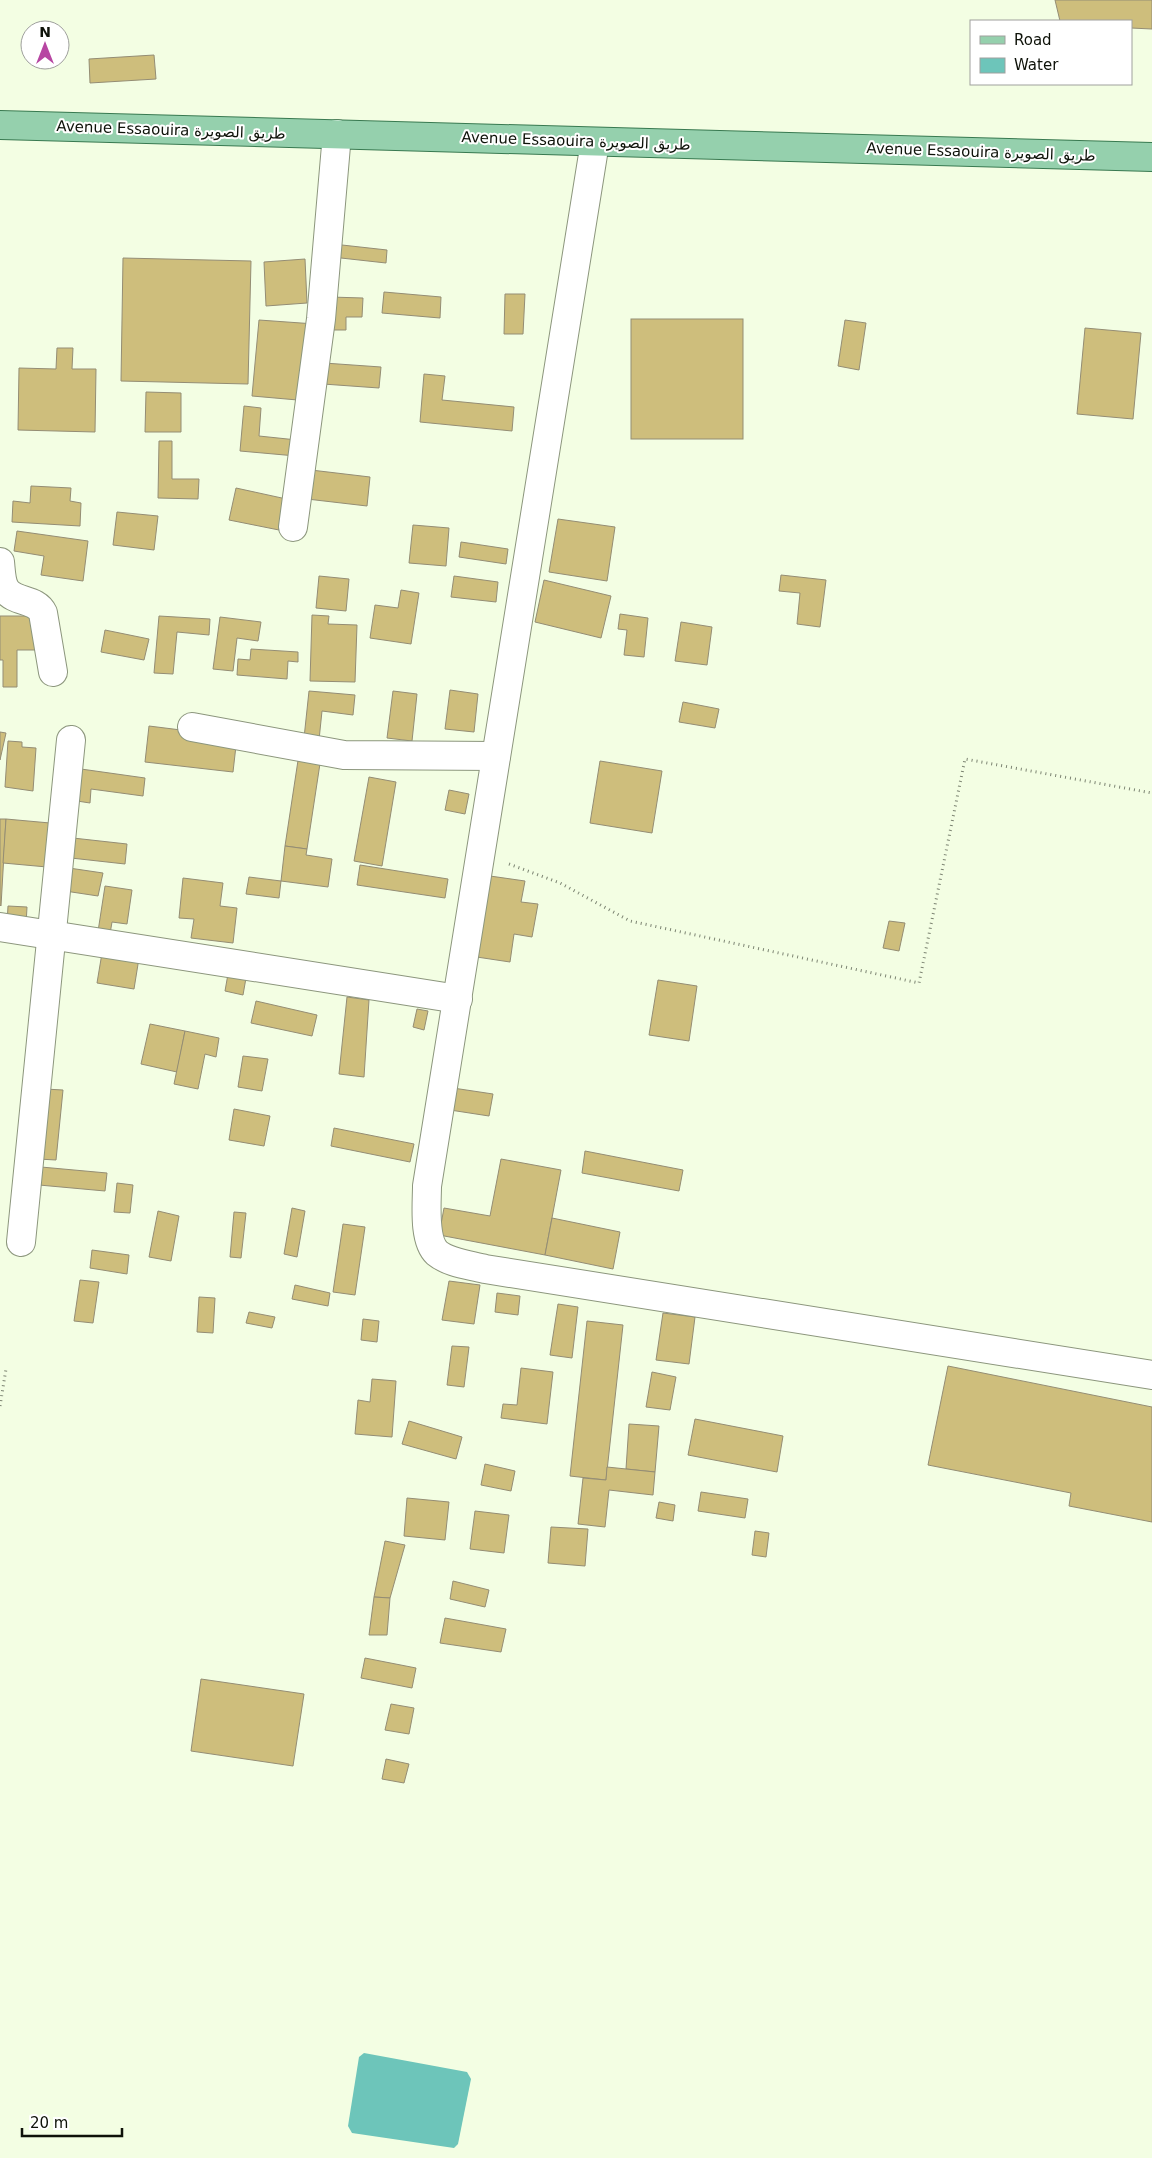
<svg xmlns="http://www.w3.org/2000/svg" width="1152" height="2158" viewBox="0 0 1152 2158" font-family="'DejaVu Sans','Noto Sans Arabic',sans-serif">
	<rect width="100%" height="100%" fill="#f3fee3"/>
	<path fill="#6dc5ba" d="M364 2053 467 2072 471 2079 458 2144 454 2148 352 2133 348 2126 359 2057Z"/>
	<g fill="#cebe7c" stroke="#948d74">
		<path d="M1055 0H1152V29L1131 28V21H1060Z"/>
		<path d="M154 55 156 79 90 83 89 59Z"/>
		<path d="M333 244 387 250 386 263 332 257Z"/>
		<path d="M123 258 251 261 248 384 121 381Z"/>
		<path d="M305 259 307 303 266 306 264 262Z"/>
		<path d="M384 292 441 297 440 318 382 313Z"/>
		<path d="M505 294H525L523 334H504Z"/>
		<path d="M330 297 363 298 362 317H346V330H329Z"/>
		<rect x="631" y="319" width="112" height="120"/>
		<path d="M259 320 315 324 309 401 252 396Z"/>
		<path d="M845 320 866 323 859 370 838 366Z"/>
		<path d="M1085 328 1141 333 1133 419 1077 414Z"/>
		<path d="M57 348H73L72 369H96L95 432 18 430 19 368 56 369Z"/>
		<path d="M324 363 381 367 379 388 323 384Z"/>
		<path d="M424 374 445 376 442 400 514 407 512 431 420 422Z"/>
		<path d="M146 392 181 393V432H145Z"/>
		<path d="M244 406 261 408 259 436 297 440 296 456 240 451Z"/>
		<path d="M159 441H172V479H199L198 499 158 498Z"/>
		<path d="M311 470 370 477 367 506 307 499Z"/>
		<path d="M31 486 71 488 70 501 81 503 80 526 12 522 13 501 30 503Z"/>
		<path d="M236 488 291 500 284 531 229 520Z"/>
		<path d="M117 512 158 516 154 550 113 545Z"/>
		<path d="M558 519 615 527 607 581 549 572Z"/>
		<path d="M413 525 449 528 446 566 409 563Z"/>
		<path d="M17 531 88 541 83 581 41 575 44 556 14 551Z"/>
		<path d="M461 542 508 549 506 564 459 557Z"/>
		<path d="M781 575 826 580 820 627 797 624 800 593 779 591Z"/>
		<path d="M319 576 349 579 346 611 316 608Z"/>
		<path d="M454 576 498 582 496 602 451 597Z"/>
		<path d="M544 580 611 596 601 638 535 622Z"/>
		<path d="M401 590 419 593 411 644 370 638 375 605 398 608Z"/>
		<path d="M620 614 648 618 644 657 624 655 627 630 618 629Z"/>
		<path d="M312 615 329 616 328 624 357 625 355 682 310 681Z"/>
		<path d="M0 616H41L40 650H17V687H3V660H0Z"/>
		<path d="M159 616 210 619 209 635 177 632 173 674 154 673Z"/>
		<path d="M220 617 261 622 258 641 237 638 233 671 213 669Z"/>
		<path d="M681 622 712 627 707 665 675 661Z"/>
		<path d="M105 630 149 639 144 660 101 652Z"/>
		<path d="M251 649 298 652V662L288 661 287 679 237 675 238 659 250 660Z"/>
		<path d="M450 690 478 694 474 732 445 729Z"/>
		<path d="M309 691 355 695 353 715 322 711 319 740 304 738Z"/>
		<path d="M393 691 417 694 412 741 387 738Z"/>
		<path d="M683 702 719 709 715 728 679 722Z"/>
		<path d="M149 726 237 737 233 772 145 762Z"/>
		<path d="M0 732 6 733 0 760Z"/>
		<path d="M8 741 22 742V747L36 748 33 791 5 787Z"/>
		<path d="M299 754 321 757 307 849 285 846Z"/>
		<path d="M600 761 662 771 652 833 590 823Z"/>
		<path d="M81 769 145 778 143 796 91 789 90 803 77 801Z"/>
		<path d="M369 777 396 782 382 866 354 861Z"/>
		<path d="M449 790 469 794 465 814 445 810Z"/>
		<path d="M0 819H6L1 906 0 905Z"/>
		<path d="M6 819 50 823 47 867 3 863Z"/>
		<path d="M73 838 127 844 125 864 71 858Z"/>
		<path d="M285 846 307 849 306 855 332 859 328 887 281 881Z"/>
		<path d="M360 865 448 879 445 898 357 885Z"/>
		<path d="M69 868 103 873 98 896 65 891Z"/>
		<path d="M483 875 525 881 521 902 538 904 532 937 514 934 510 962 470 956Z"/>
		<path d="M249 877 281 881 279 898 246 894Z"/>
		<path d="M183 878 223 883 220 906 237 908 233 943 191 938 194 919 179 918Z"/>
		<path d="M105 886 132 890 127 924 112 922 109 940 97 938Z"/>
		<path d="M8 906 27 907 26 925 7 924Z"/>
		<path d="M889 921 905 923 899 951 883 948Z"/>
		<path d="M102 953 139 958 134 989 97 983Z"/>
		<path d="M228 974 246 978 243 995 225 991Z"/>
		<path d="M658 980 697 986 689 1041 649 1035Z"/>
		<path d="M347 997 369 1000 364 1077 339 1074Z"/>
		<path d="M256 1001 317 1015 312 1036 251 1023Z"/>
		<path d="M417 1009 428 1011 424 1030 413 1027Z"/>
		<path d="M150 1024 185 1031 177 1072 141 1064Z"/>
		<path d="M185 1031 219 1038 216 1057 205 1054 198 1089 174 1084Z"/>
		<path d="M243 1056 268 1059 262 1091 238 1087Z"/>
		<path d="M453 1088 493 1094 489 1116 450 1110Z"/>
		<path d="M45 1089 63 1090 56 1160 38 1159Z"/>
		<path d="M234 1109 270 1116 264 1146 229 1140Z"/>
		<path d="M334 1128 414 1144 410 1162 331 1146Z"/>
		<path d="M585 1151 683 1170 679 1191 582 1173Z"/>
		<path d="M501 1159 561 1170 545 1255 439 1235 444 1208 490 1216Z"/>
		<path d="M41 1167 107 1173 105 1191 39 1185Z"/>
		<path d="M117 1183 133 1185 130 1213 114 1212Z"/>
		<path d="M292 1208 305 1211 297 1257 284 1254Z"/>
		<path d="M158 1211 179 1216 171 1261 149 1257Z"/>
		<path d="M234 1212 246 1213 241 1258 230 1257Z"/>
		<path d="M552 1218 620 1232 613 1269 545 1255Z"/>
		<path d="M343 1224 365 1227 355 1295 333 1292Z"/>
		<path d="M92 1250 129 1255 127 1274 90 1268Z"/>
		<path d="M80 1280 99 1282 93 1323 74 1321Z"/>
		<path d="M449 1281 480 1285 474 1324 442 1320Z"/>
		<path d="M295 1285 330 1293 328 1306 292 1299Z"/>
		<path d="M497 1293 520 1296 518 1315 495 1312Z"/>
		<path d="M199 1297 215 1298 213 1333 197 1332Z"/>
		<path d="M558 1304 578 1307 572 1358 550 1355Z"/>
		<path d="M249 1312 275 1317 272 1328 246 1323Z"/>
		<path d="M663 1313 695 1317 689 1364 656 1360Z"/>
		<path d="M363 1319 379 1321 377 1342 361 1340Z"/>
		<path d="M587 1321 623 1325 606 1480 570 1476Z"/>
		<path d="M452 1346 469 1347 464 1387 447 1385Z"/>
		<path d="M948 1366 1152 1407V1522L1069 1506 1071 1493 928 1465Z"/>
		<path d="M521 1368 553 1372 547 1424 501 1418 503 1404 517 1405Z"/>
		<path d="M652 1372 676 1377 670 1410 646 1407Z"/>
		<path d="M372 1379 396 1381 392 1437 355 1434 358 1400 370 1402Z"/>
		<path d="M695 1419 783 1436 777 1472 688 1455Z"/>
		<path d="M409 1421 462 1437 456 1459 402 1444Z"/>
		<path d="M629 1424 659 1426 655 1472 626 1469Z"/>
		<path d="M485 1464 515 1471 511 1491 481 1485Z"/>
		<path d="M607 1467 655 1472 653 1495 609 1490 605 1527 578 1524 583 1478 606 1480Z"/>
		<path d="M701 1492 748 1499 745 1518 698 1511Z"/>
		<path d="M407 1498 449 1502 445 1540 404 1536Z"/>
		<path d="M659 1502 675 1505 673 1521 656 1518Z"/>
		<path d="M475 1511 509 1515 504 1553 470 1549Z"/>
		<path d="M551 1527 588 1529 585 1566 548 1563Z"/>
		<path d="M755 1531 769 1533 766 1557 752 1555Z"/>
		<path d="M385 1541 405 1545 390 1598 374 1597Z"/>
		<path d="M453 1581 489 1590 485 1607 450 1599Z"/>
		<path d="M374 1597 390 1598 387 1635H369Z"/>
		<path d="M445 1618 506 1629 501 1652 440 1643Z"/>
		<path d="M365 1658 416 1668 412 1688 361 1678Z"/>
		<path d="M201 1679 304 1694 293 1766 191 1751Z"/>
		<path d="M391 1704 414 1708 409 1734 385 1730Z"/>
		<path d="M386 1759 409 1764 404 1783 382 1779Z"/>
	</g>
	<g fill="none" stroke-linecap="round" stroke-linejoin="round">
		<defs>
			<g id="minor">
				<path d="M595 142 427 1186C427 1203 423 1240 437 1253 449 1263 470 1265 485 1269L1152 1375"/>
				<path d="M293 527 321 319 337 134"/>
				<path d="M0 562C1 571 1 583 6 590 15 603 36 598 43 613L53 672"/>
				<path d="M192 727 344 755 496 756"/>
				<path d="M0 927 458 999"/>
				<path d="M21 1242 71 740"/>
			</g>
			<path id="primary" d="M0 125 1152 157"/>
		</defs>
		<use href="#minor" stroke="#8c967d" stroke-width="30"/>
		<use href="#primary" stroke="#387950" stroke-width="30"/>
		<g stroke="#7c8472" stroke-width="3" stroke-dasharray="1 4" stroke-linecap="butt">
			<path d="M509 864 560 883 630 921 919 983 965 759 1152 793"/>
			<path d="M0 1406 6 1369"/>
		</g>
		<use href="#minor" stroke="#fff" stroke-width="28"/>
		<use href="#primary" stroke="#95d0ad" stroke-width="28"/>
	</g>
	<g text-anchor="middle" stroke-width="4" stroke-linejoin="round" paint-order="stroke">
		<g font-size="15" fill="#0e1209" stroke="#fff">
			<text transform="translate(171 130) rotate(2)" y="5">Avenue Essaouira طريق الصويرة</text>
			<text transform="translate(576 141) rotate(2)" y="5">Avenue Essaouira طريق الصويرة</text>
			<text transform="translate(981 152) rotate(2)" y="5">Avenue Essaouira طريق الصويرة</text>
		</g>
	</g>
	<rect x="970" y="20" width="162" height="65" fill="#ffffff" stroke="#9fa09d"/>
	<rect x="980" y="36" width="25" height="8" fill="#95d0ad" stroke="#9fa09d"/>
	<text x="1014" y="45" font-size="15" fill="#0e1209">Road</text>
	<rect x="980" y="58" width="25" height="15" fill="#6dc5ba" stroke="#9fa09d"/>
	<text x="1014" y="70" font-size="15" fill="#0e1209">Water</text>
	<g transform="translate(45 45)"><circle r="24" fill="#ffffff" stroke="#9fa09d"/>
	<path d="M0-4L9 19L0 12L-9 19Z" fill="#b746a2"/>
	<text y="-8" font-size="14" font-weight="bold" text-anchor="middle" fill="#0e1209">N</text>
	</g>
	<path d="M22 2128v8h100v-8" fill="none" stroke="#0e1209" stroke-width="2.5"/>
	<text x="30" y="2128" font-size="15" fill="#0e1209" stroke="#ffffff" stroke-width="4" paint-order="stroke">20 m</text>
</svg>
